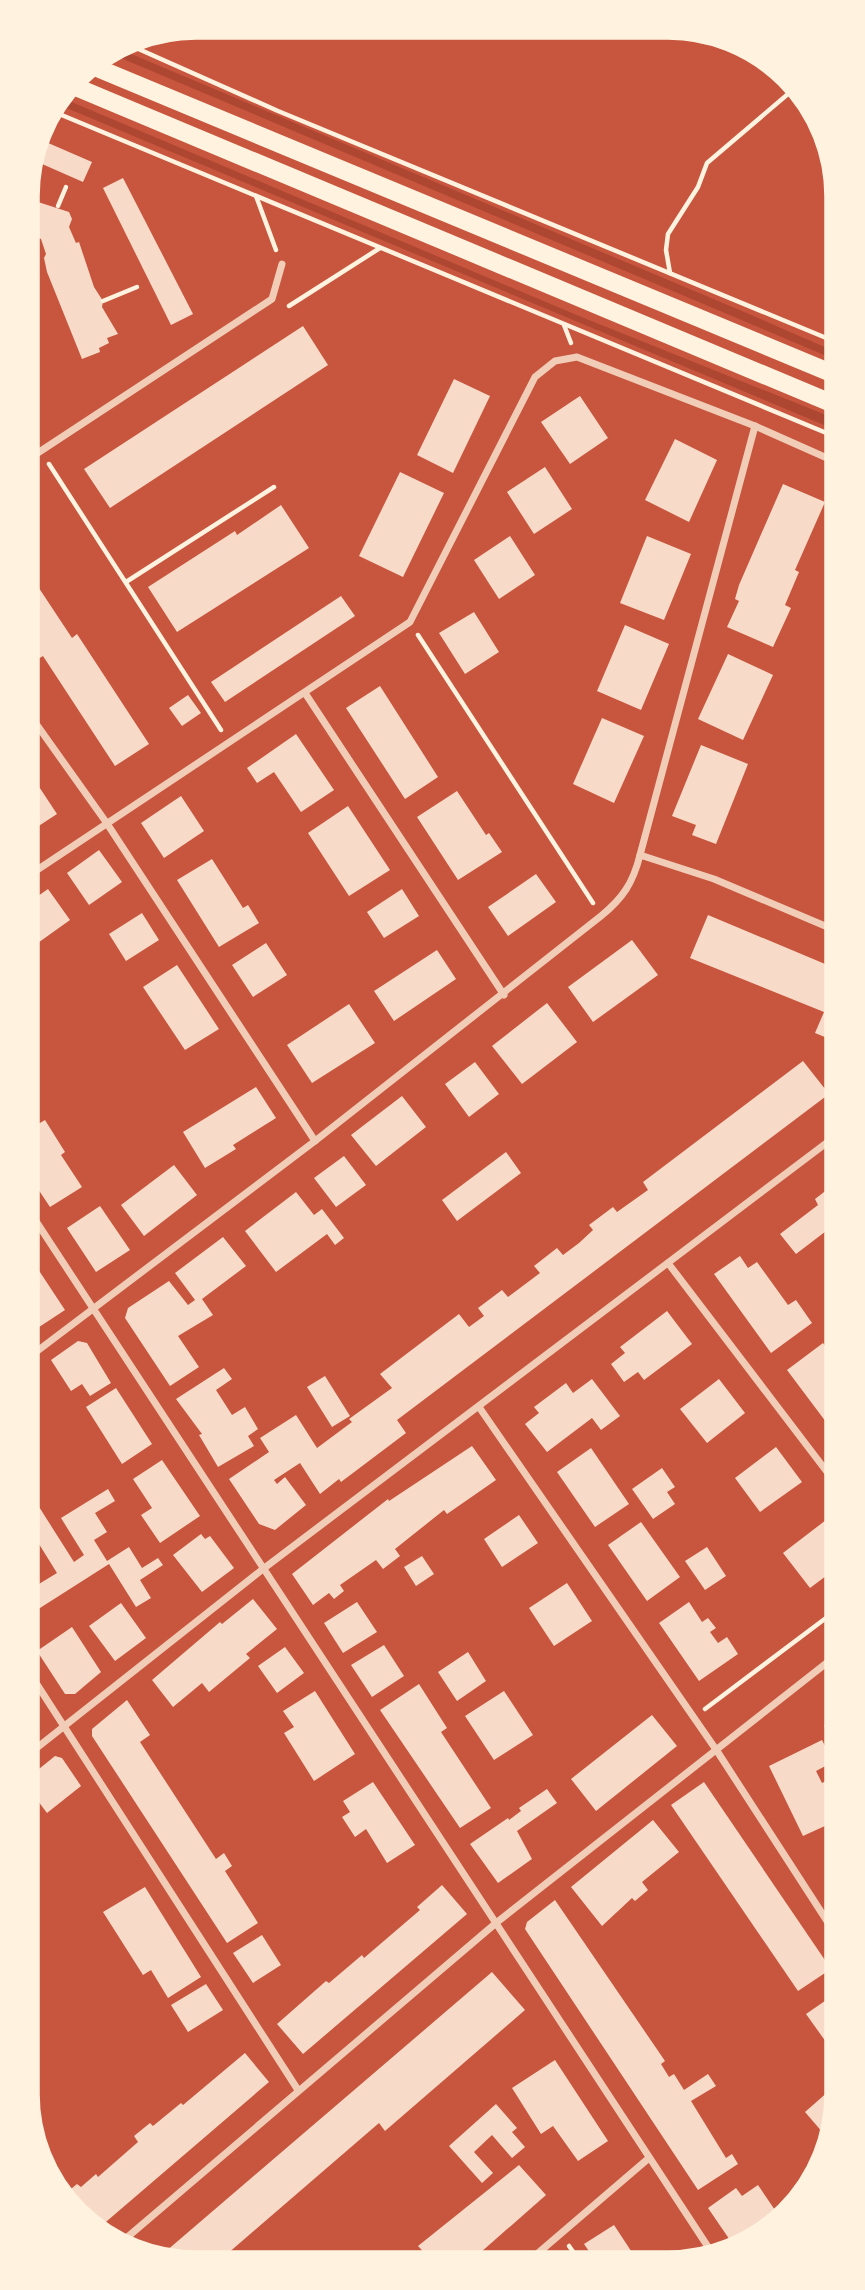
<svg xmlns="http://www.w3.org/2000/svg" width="865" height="2290" viewBox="0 0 865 2290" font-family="'Times New Roman',serif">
	<rect width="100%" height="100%" fill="#c8553d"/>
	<g fill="#ae4732">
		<path d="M117 48 749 314 836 352V360L109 53Z"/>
		<path d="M62 98 579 316 836 419V430L57 104Z"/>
	</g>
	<g fill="#f7dbc8">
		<path d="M39 139 92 162 83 182 33 160Z"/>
		<path d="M123 178 193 314 171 325 103 188Z"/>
		<path d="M27 194 39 200 38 202 69 212 72 219 69 227 76 243 79 242 94 287 103 301 102 307 118 334 107 338 109 343 99 348 100 352 82 359 47 272 44 258 46 254 41 239 27 233Z"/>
		<path d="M303 326 328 365 110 508 84 469Z"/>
		<path d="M454 379 490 396 453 473 417 455Z"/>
		<path d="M580 396 608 438 570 464 541 422Z"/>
		<path d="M675 439 717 460 689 522 645 500Z"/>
		<path d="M545 467 572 509 534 534 507 492Z"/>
		<path d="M400 472 444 493 403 577 359 556Z"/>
		<path d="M783 484 825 502 795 570 799 572 785 605 791 608 773 647 727 627 739 601 735 599 739 585Z"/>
		<path d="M281 505 309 548 177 632 148 587 235 531 237 535Z"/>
		<path d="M510 536 535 575 499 599 474 560Z"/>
		<path d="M647 536 691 554 664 620 620 603Z"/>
		<path d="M27 570 72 638 77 634 149 744 115 766 43 656 38 659 27 643Z"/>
		<path d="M341 596 355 616 225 702 211 682Z"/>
		<path d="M474 612 499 652 465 674 439 633Z"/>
		<path d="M625 625 669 644 641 710 597 691Z"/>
		<path d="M728 654 773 675 743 740 698 719Z"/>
		<path d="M380 686 438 777 405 799 346 708Z"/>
		<path d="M188 695 201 713 182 726 169 708Z"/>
		<path d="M836 697V715L830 712Z"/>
		<path d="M602 718 644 736 614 803 573 784Z"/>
		<path d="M296 734 334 790 301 812 274 772 257 783 247 768Z"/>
		<path d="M701 745 748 764 716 844 692 835 696 825 672 816Z"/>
		<path d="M28 770 57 814 34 829 32 826 28 829Z"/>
		<path d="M457 791 486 835 489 833 502 852 458 880 417 817Z"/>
		<path d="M181 796 204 831 164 858 141 823Z"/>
		<path d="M348 806 390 870 349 896 308 833Z"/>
		<path d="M99 850 122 882 89 905 67 873Z"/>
		<path d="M212 859 243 908 248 905 259 923 219 947 177 880Z"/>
		<path d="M536 874 556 902 508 936 488 907Z"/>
		<path d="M48 889 70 920 28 950V903Z"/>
		<path d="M402 889 419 916 384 938 367 912Z"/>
		<path d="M142 913 159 940 126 961 109 934Z"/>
		<path d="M708 915 837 969V1042L815 1033 824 1012 690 958Z"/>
		<path d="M632 940 658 975 593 1022 568 987Z"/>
		<path d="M266 943 287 975 253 997 232 965Z"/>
		<path d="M437 950 456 979 394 1021 374 991Z"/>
		<path d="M177 965 219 1029 185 1050 143 987Z"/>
		<path d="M547 1003 577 1042 522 1084 492 1046Z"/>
		<path d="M349 1004 375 1043 312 1083 287 1045Z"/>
		<path d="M803 1061 829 1094 397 1420 406 1433 341 1482 339 1479 320 1494 300 1463 274 1480 277 1484 285 1477 306 1505 275 1530 259 1524 229 1479 269 1452 260 1438 296 1415 317 1448 352 1422 349 1419 392 1388 380 1374 459 1314 469 1327 484 1316 478 1308 502 1290 508 1297 540 1273 534 1266 557 1248 563 1255 579 1243 593 1230 589 1225 613 1207 617 1212 648 1190 643 1182Z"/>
		<path d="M475 1062 499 1094 469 1117 445 1084Z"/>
		<path d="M256 1087 276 1118 233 1145 236 1149 205 1168 183 1132Z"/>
		<path d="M402 1096 426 1127 376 1166 351 1135Z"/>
		<path d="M45 1120 65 1152 61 1155 82 1187 50 1207 28 1174V1130Z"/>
		<path d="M506 1152 521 1173 457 1221 442 1200Z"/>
		<path d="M344 1156 366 1185 336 1207 314 1178Z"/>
		<path d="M174 1165 197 1195 144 1236 121 1205Z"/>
		<path d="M837 1182V1229L834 1225 796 1254 780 1234 818 1205 815 1199Z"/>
		<path d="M296 1192 314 1215 322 1209 344 1238 335 1245 327 1234 276 1272 245 1231Z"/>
		<path d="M100 1206 130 1250 96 1272 67 1228Z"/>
		<path d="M223 1237 246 1266 202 1299 213 1315 178 1336 199 1367 170 1386 125 1318 128 1308 169 1281 188 1305 195 1300 175 1273Z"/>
		<path d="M28 1254 65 1310 30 1333 28 1331Z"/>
		<path d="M740 1256 748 1268 757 1262 788 1305 796 1300 812 1323 771 1353 714 1274Z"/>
		<path d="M837 1305V1326L827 1313Z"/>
		<path d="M667 1311 692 1344 644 1380 638 1372 624 1382 611 1364 625 1353 620 1347Z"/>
		<path d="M78 1341 87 1343 111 1383 90 1396 82 1384 71 1391 51 1360Z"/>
		<path d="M823 1343 837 1362 835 1434 787 1370Z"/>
		<path d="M224 1368 232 1379 216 1390 232 1415 245 1407 258 1429 248 1436 254 1446 218 1467 199 1435 202 1434 176 1399Z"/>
		<path d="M325 1376 350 1416 332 1427 307 1387Z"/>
		<path d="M592 1379 620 1416 601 1430 592 1418 547 1452 525 1424 539 1413 534 1407 566 1383 573 1393Z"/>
		<path d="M719 1379 745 1413 707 1443 680 1409Z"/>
		<path d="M116 1388 152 1444 122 1464 86 1407Z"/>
		<path d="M472 1446 496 1480 447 1514 444 1510 395 1549 400 1556 383 1569 376 1560 340 1585 344 1591 334 1599 329 1593 313 1605 292 1574 388 1499 389 1501Z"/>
		<path d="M776 1447 802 1482 760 1512 735 1478Z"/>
		<path d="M591 1448 629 1504 595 1527 557 1472Z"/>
		<path d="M162 1460 200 1516 160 1543 141 1515 152 1508 133 1479Z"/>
		<path d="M662 1468 675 1487 667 1492 675 1504 653 1519 632 1489Z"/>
		<path d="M108 1489 115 1501 95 1513 107 1532 94 1540 107 1561 129 1547 142 1568 158 1558 163 1565 140 1580 151 1598 136 1607 109 1564 29 1615V1590L57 1573 29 1528V1491L74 1562 84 1555 61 1518Z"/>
		<path d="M519 1515 538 1543 502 1567 484 1539Z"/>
		<path d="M826 1520 838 1535V1567L810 1588 783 1553Z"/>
		<path d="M641 1522 680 1577 647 1601 608 1545Z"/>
		<path d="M201 1534 205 1539 210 1536 234 1568 202 1592 173 1555Z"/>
		<path d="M707 1547 726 1576 705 1590 685 1561Z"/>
		<path d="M422 1556 434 1574 416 1586 404 1567Z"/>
		<path d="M29 1557 38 1572 29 1577Z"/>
		<path d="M567 1583 592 1621 554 1646 529 1608Z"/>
		<path d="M253 1599 277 1629 246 1654 250 1658 209 1692 202 1683 173 1707 152 1680 220 1622 222 1624Z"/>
		<path d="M357 1602 377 1632 343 1653 324 1623Z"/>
		<path d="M689 1602 702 1622 708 1618 716 1628 710 1632 718 1643 727 1637 738 1654 699 1681 659 1623Z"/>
		<path d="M121 1603 146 1638 115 1661 89 1626Z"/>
		<path d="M72 1627 101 1672 75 1694H65L37 1651Z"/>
		<path d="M384 1645 404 1676 372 1697 351 1665Z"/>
		<path d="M285 1647 304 1673 277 1693 258 1666Z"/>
		<path d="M468 1652 486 1681 457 1701 438 1672Z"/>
		<path d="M419 1684 447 1728 441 1732 491 1808 460 1828 380 1710Z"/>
		<path d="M315 1691 355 1754 314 1781 284 1733 294 1727 283 1711Z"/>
		<path d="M504 1691 533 1735 494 1760 465 1716Z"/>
		<path d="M127 1700 150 1735 140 1742 216 1859 224 1853 232 1866 225 1871 258 1923 227 1943 92 1736V1729Z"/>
		<path d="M29 1709 39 1722 29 1729Z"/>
		<path d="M652 1715 677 1746 596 1811 571 1779Z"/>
		<path d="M838 1717V1747L824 1726Z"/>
		<path d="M822 1740 833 1762 816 1771 822 1783 838 1775 835 1800 838 1820 803 1836 769 1766Z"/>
		<path d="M55 1756 62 1758 81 1786 47 1813 29 1789V1777Z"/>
		<path d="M373 1782 415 1845 387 1863 366 1829 355 1837 342 1817 350 1812 343 1801Z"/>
		<path d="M704 1782 831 1969 798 1991 671 1805Z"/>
		<path d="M547 1789 557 1803 517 1831 532 1859 498 1883 470 1844 508 1818 509 1820 521 1811 519 1808Z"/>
		<path d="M653 1820 679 1852 642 1882 648 1890 635 1901 632 1898 602 1926 571 1887Z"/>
		<path d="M838 1841V1872L826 1847Z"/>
		<path d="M442 1885 467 1914 303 2054 277 2024 326 1981 329 1983 362 1955 364 1958 420 1910 417 1907Z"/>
		<path d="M145 1887 201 1977 168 1998 151 1970 143 1975 103 1912Z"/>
		<path d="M555 1900 665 2061 661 2064 669 2077 674 2074 684 2090 708 2074 716 2086 691 2101 726 2158 732 2154 738 2164 698 2190 525 1929 527 1922Z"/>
		<path d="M262 1935 281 1965 253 1983 233 1953Z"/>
		<path d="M492 1972 525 2010 385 2131 379 2123 219 2261 158 2258Z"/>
		<path d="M206 1984 223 2010 188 2032 171 2005Z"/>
		<path d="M838 1992V2033L826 2042 806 2014Z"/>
		<path d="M245 2053 269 2082 100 2227 91 2222 66 2193 77 2184 81 2187 96 2174 98 2177 138 2142 134 2136 150 2123 153 2126 181 2103 183 2105Z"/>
		<path d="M555 2060 608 2141 578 2161 553 2126 541 2134 512 2088Z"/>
		<path d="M838 2083V2105L830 2141 805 2112Z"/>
		<path d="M496 2104 517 2128 512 2132 525 2147 512 2158 492 2135 474 2152 493 2173 482 2183 449 2146Z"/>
		<path d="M519 2165 546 2195 472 2260H431L418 2246Z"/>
		<path d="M758 2185 779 2216 734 2246 708 2208 736 2188 742 2196Z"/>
		<path d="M614 2225 637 2260H595L584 2244Z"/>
	</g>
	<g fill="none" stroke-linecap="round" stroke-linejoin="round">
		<g stroke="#fff3e0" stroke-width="4.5">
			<path d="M125 43 278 111 836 342"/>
			<path d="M52 111 836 437"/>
			<path d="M256 196 276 250"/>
			<path d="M58 206 66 187"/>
			<path d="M670 273 666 250 668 234 698 187 707 163 795 88"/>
			<path d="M103 301 137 287"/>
			<path d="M289 306 380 248"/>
			<path d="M564 325 571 343"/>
			<path d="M27 422 34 438"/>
			<path d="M49 464 221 730"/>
			<path d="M126 582 274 487"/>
			<path d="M418 635 593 903"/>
			<path d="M705 1709 838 1609"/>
			<path d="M569 2246 579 2260"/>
		</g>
		<g stroke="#f1ccb7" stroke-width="7">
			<path d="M27 460 272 299 282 264"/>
			<path d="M305 693 504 995"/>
			<path d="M27 711 106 822 315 1141"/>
			<path d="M640 855 755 426"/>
			<path d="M28 876 410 622 535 377 555 361 577 357 755 426 836 462"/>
			<path d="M28 1209 714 2256"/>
			<path d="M668 1263 837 1485"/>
			<path d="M28 1358 315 1141 601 916C623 898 633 883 640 855L714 879 837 931"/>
			<path d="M479 1407 717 1751 838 1938"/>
			<path d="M29 1672 298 2090"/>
			<path d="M29 1754 263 1569 837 1135"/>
			<path d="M124 2240 496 1923 838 1654"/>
			<path d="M530 2260 649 2158"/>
		</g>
		<g stroke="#fff3e0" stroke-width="18">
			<path d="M90 65 836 375"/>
			<path d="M71 85 836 405"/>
		</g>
	</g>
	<path d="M0 0H865V2290H0ZM196 38H668A158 158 0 0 1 826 196V2094A158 158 0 0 1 668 2252H196A158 158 0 0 1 38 2094V196A158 158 0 0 1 196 38Z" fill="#fff3e0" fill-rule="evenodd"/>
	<path fill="none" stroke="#fff3e0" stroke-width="3.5" d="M196 38H668A158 158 0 0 1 826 196V2094A158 158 0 0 1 668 2252H196A158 158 0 0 1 38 2094V196A158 158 0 0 1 196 38Z"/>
</svg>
